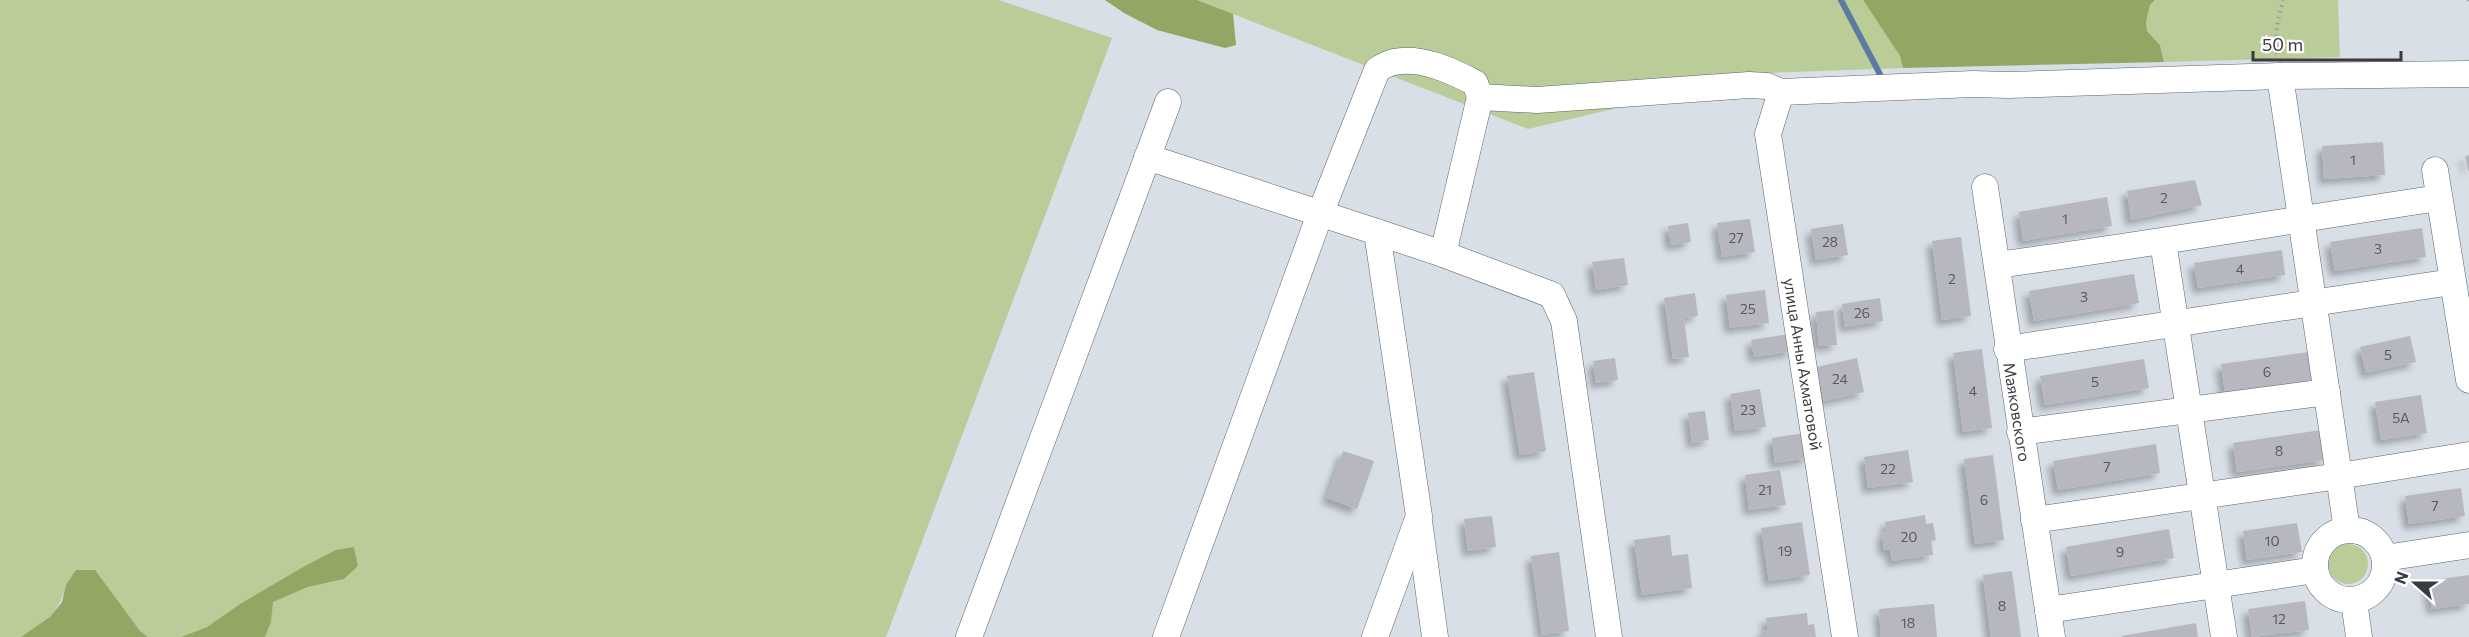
<svg xmlns="http://www.w3.org/2000/svg" width="2469" height="637" viewBox="0 0 2469 637" font-family="Commissioner,sans-serif">
	<defs>
		<filter id="shadow"><feDropShadow dx="-5.5" dy="5.5" stdDeviation="3" flood-color="#0004"/></filter>
	</defs>
	<rect width="100%" height="100%" fill="#d8dfe7"/>
	<g fill="#bacc97">
		<path d="M0 0H999L1112 38 886 637H265L271 622 272 602 308 587 344 579 358 565 354 547 240 604 207 627 181 637H148L66 585C61 606 44 633 20 637 13 637 6 637 0 637Z"/>
		<path d="M1197 0H1863L1900 56 1903 68 1766 73 1528 129Z"/>
		<path d="M2155 0H2338L2340 57 2164 62 2160 45 2147 31 2146 22 2150 5Z"/>
		<circle cx="2348" cy="564" r="20"/>
	</g>
	<g fill="#91a763">
		<path d="M1105 0H1197L1233 14 1236 45 1225 48 1157 30 1124 13Z"/>
		<path d="M1863 0H2155L2150 5 2146 22 2147 31 2160 45 2164 62 1903 68 1900 56Z"/>
		<path d="M354 547 358 566 344 579 308 587 273 602 271 622 265 637H181L207 627 240 604 305 566 336 550Z"/>
		<path d="M76 570H95L140 631 148 637H21L50 617 62 602 66 585Z"/>
	</g>
	<g fill="none" stroke-linecap="round" stroke-linejoin="round">
		<path stroke="#5d7aa1" stroke-width="6" d="M1841 0 1883 80"/>
	</g>
	<g fill="#b7b7c0" filter="url(#shadow)">
		<path d="M2383 142 2385 175 2324 179 2322 146Z"/>
		<path d="M2469 155V171H2468L2465 156Z"/>
		<path d="M2195 180 2202 205 2131 220 2127 191Z"/>
		<path d="M2107 197 2112 226 2023 241 2019 212Z"/>
		<path d="M1750 219 1755 252 1722 257 1717 223Z"/>
		<path d="M1688 223 1691 242 1671 245 1668 226Z"/>
		<path d="M1843 224 1848 255 1816 260 1811 229Z"/>
		<path d="M2422 228 2426 257 2335 271 2330 242Z"/>
		<path d="M1961 237 1971 316 1942 320 1932 241Z"/>
		<path d="M2282 250 2285 275 2198 288 2194 263Z"/>
		<path d="M1624 258 1628 285 1596 290 1592 262Z"/>
		<path d="M2134 274 2139 303 2034 321 2029 291Z"/>
		<path d="M1765 290 1769 323 1730 328 1726 295Z"/>
		<path d="M1695 293 1698 316 1684 318 1689 357 1673 359 1664 298Z"/>
		<path d="M1880 298 1883 321 1845 327 1842 304Z"/>
		<path d="M1834 310 1837 345 1819 346 1816 312Z"/>
		<path d="M1790 334 1793 351 1754 357 1751 340Z"/>
		<path d="M2410 336 2416 362 2366 373 2360 347Z"/>
		<path d="M1982 349 1992 428 1963 432 1953 353Z"/>
		<path d="M2309 352 2313 380 2225 393 2221 364Z"/>
		<path d="M1615 358 1618 380 1596 383 1593 361Z"/>
		<path d="M1857 358 1864 392 1824 401 1817 367Z"/>
		<path d="M2144 359 2149 388 2045 405 2040 376Z"/>
		<path d="M1534 372 1546 451 1520 455 1507 376Z"/>
		<path d="M1760 389 1766 427 1735 431 1730 394Z"/>
		<path d="M2421 395 2427 433 2381 440 2375 402Z"/>
		<path d="M1705 411 1709 440 1692 443 1688 413Z"/>
		<path d="M2321 430 2325 460 2237 472 2233 443Z"/>
		<path d="M1805 433 1809 458 1775 463 1772 438Z"/>
		<path d="M2156 444 2160 473 2058 490 2053 461Z"/>
		<path d="M1908 450 1913 482 1868 488 1864 457Z"/>
		<path d="M1343 451 1374 461 1357 509 1327 498Z"/>
		<path d="M1993 455 2004 540 1975 544 1964 459Z"/>
		<path d="M1780 470 1786 505 1749 510 1745 475Z"/>
		<path d="M2461 488 2465 516 2409 524 2405 496Z"/>
		<path d="M1925 515 1926 524 1933 523 1936 540 1931 541 1933 555 1892 561 1890 549 1884 550 1882 533 1887 532 1885 522Z"/>
		<path d="M1492 516 1496 547 1468 551 1464 519Z"/>
		<path d="M1802 522 1810 575 1769 581 1761 528Z"/>
		<path d="M2297 523 2302 552 2247 560 2243 531Z"/>
		<path d="M2169 529 2174 558 2071 576 2066 547Z"/>
		<path d="M1670 535 1672 556 1688 554 1692 588 1642 595 1634 540Z"/>
		<path d="M1559 552 1569 631 1542 635 1531 556Z"/>
		<path d="M2012 571 2021 637H1991L1983 575Z"/>
		<path d="M2469 575V604L2432 609 2427 581Z"/>
		<path d="M2305 601 2309 630 2252 637 2248 609Z"/>
		<path d="M1934 604 1937 637H1881L1879 609Z"/>
		<path d="M1807 613 1808 625 1814 624 1816 637H1762V631L1768 630 1766 618Z"/>
		<path d="M2196 623 2198 637H2122V636Z"/>
	</g>
	<g fill="none" stroke-linecap="round" stroke-linejoin="round">
		<defs>
			<g id="minor">
				<path d="M2280 76 2347 530"/>
				<path d="M1781 92 1768 134 1845 637"/>
				<path d="M1480 97 1537 100 1749 85 1767 86 1781 92 1973 84 2008 85 2280 76 2469 74"/>
				<path d="M1147 157 1377 232 1419 516 1375 637"/>
				<path d="M2435 170 2469 380"/>
				<path d="M1985 187 2052 637"/>
				<path d="M2163 242 2224 637"/>
				<path d="M1443 254 1552 295 1564 321 1609 637"/>
				<path d="M1997 265C2145 245 2292 220 2439 198"/>
				<path d="M2007 349 2452 282"/>
				<path d="M2020 432 2327 392"/>
				<path d="M2034 520 2339 476 2469 455"/>
				<path d="M1419 521 1435 637"/>
				<circle cx="2350" cy="565" r="35"/>
				<path d="M2385 558 2469 545"/>
				<path d="M2354 601 2359 637"/>
				<path d="M2048 610 2315 570"/>
				<path d="M969 637 1168 102"/>
				<path d="M1166 637 1320 214 1377 70C1382 67 1388 63 1394 62 1421 56 1452 71 1475 83L1480 97 1443 254 1377 232"/>
			</g>
		</defs>
		<use href="#minor" stroke="#5d6369" stroke-width="27"/>
		<g stroke="#989da3" stroke-width="4" stroke-dasharray="1.5 4.5" stroke-linecap="butt">
			<path d="M2469 0V1"/>
			<path d="M2277 54C2274 35 2278 19 2283 0"/>
		</g>
		<use href="#minor" stroke="#fff" stroke-width="26"/>
	</g>
	<g text-anchor="middle" stroke-width="4.5" stroke-linejoin="round" paint-order="stroke">
		<g font-size="14" fill="#585a5e">
			<text x="2353" y="165">1</text>
			<text x="2164" y="203">2</text>
			<text x="2065" y="224">1</text>
			<text x="1736" y="243">27</text>
			<text x="1830" y="247">28</text>
			<text x="2378" y="254">3</text>
			<text x="2240" y="274">4</text>
			<text x="1952" y="284">2</text>
			<text x="2084" y="302">3</text>
			<text x="1748" y="314">25</text>
			<text x="1862" y="318">26</text>
			<text x="2388" y="360">5</text>
			<text x="2267" y="377">6</text>
			<text x="1840" y="384">24</text>
			<text x="2095" y="387">5</text>
			<text x="1973" y="396">4</text>
			<text x="1748" y="415">23</text>
			<text x="2401" y="423">5А</text>
			<text x="2279" y="456">8</text>
			<text x="2107" y="472">7</text>
			<text x="1888" y="474">22</text>
			<text x="1765" y="495">21</text>
			<text x="1984" y="505">6</text>
			<text x="2435" y="511">7</text>
			<text x="1909" y="542">20</text>
			<text x="2272" y="546">10</text>
			<text x="1785" y="556">19</text>
			<text x="2120" y="557">9</text>
			<text x="2002" y="611">8</text>
			<text x="2279" y="624">12</text>
			<text x="1908" y="628">18</text>
		</g>
		<g font-size="16" fill="#393b3e" stroke="#fff">
			<text transform="translate(1803 364) rotate(81)" y="6">улица Анны Ахматовой</text>
			<text transform="translate(2017 412) rotate(81)" y="6">Маяковского</text>
		</g>
	</g>
	<g transform="translate(2415 583) rotate(291)" stroke="#ffffff" stroke-width="4.5" paint-order="stroke">
	<path d="M0-4.5L10 22L0 15L-10 22Z" fill="#393b3e"/>
	<text y="-9" font-size="16" font-weight="bold" text-anchor="middle" fill="#393b3e">N</text>
	</g>
	<path d="M2253 51v9h148v-9" fill="none" stroke="#393b3e" stroke-width="3"/>
	<text x="2262" y="51" font-size="18" fill="#393b3e" stroke="#ffffff" stroke-width="4.5" paint-order="stroke">50 m</text>
</svg>
